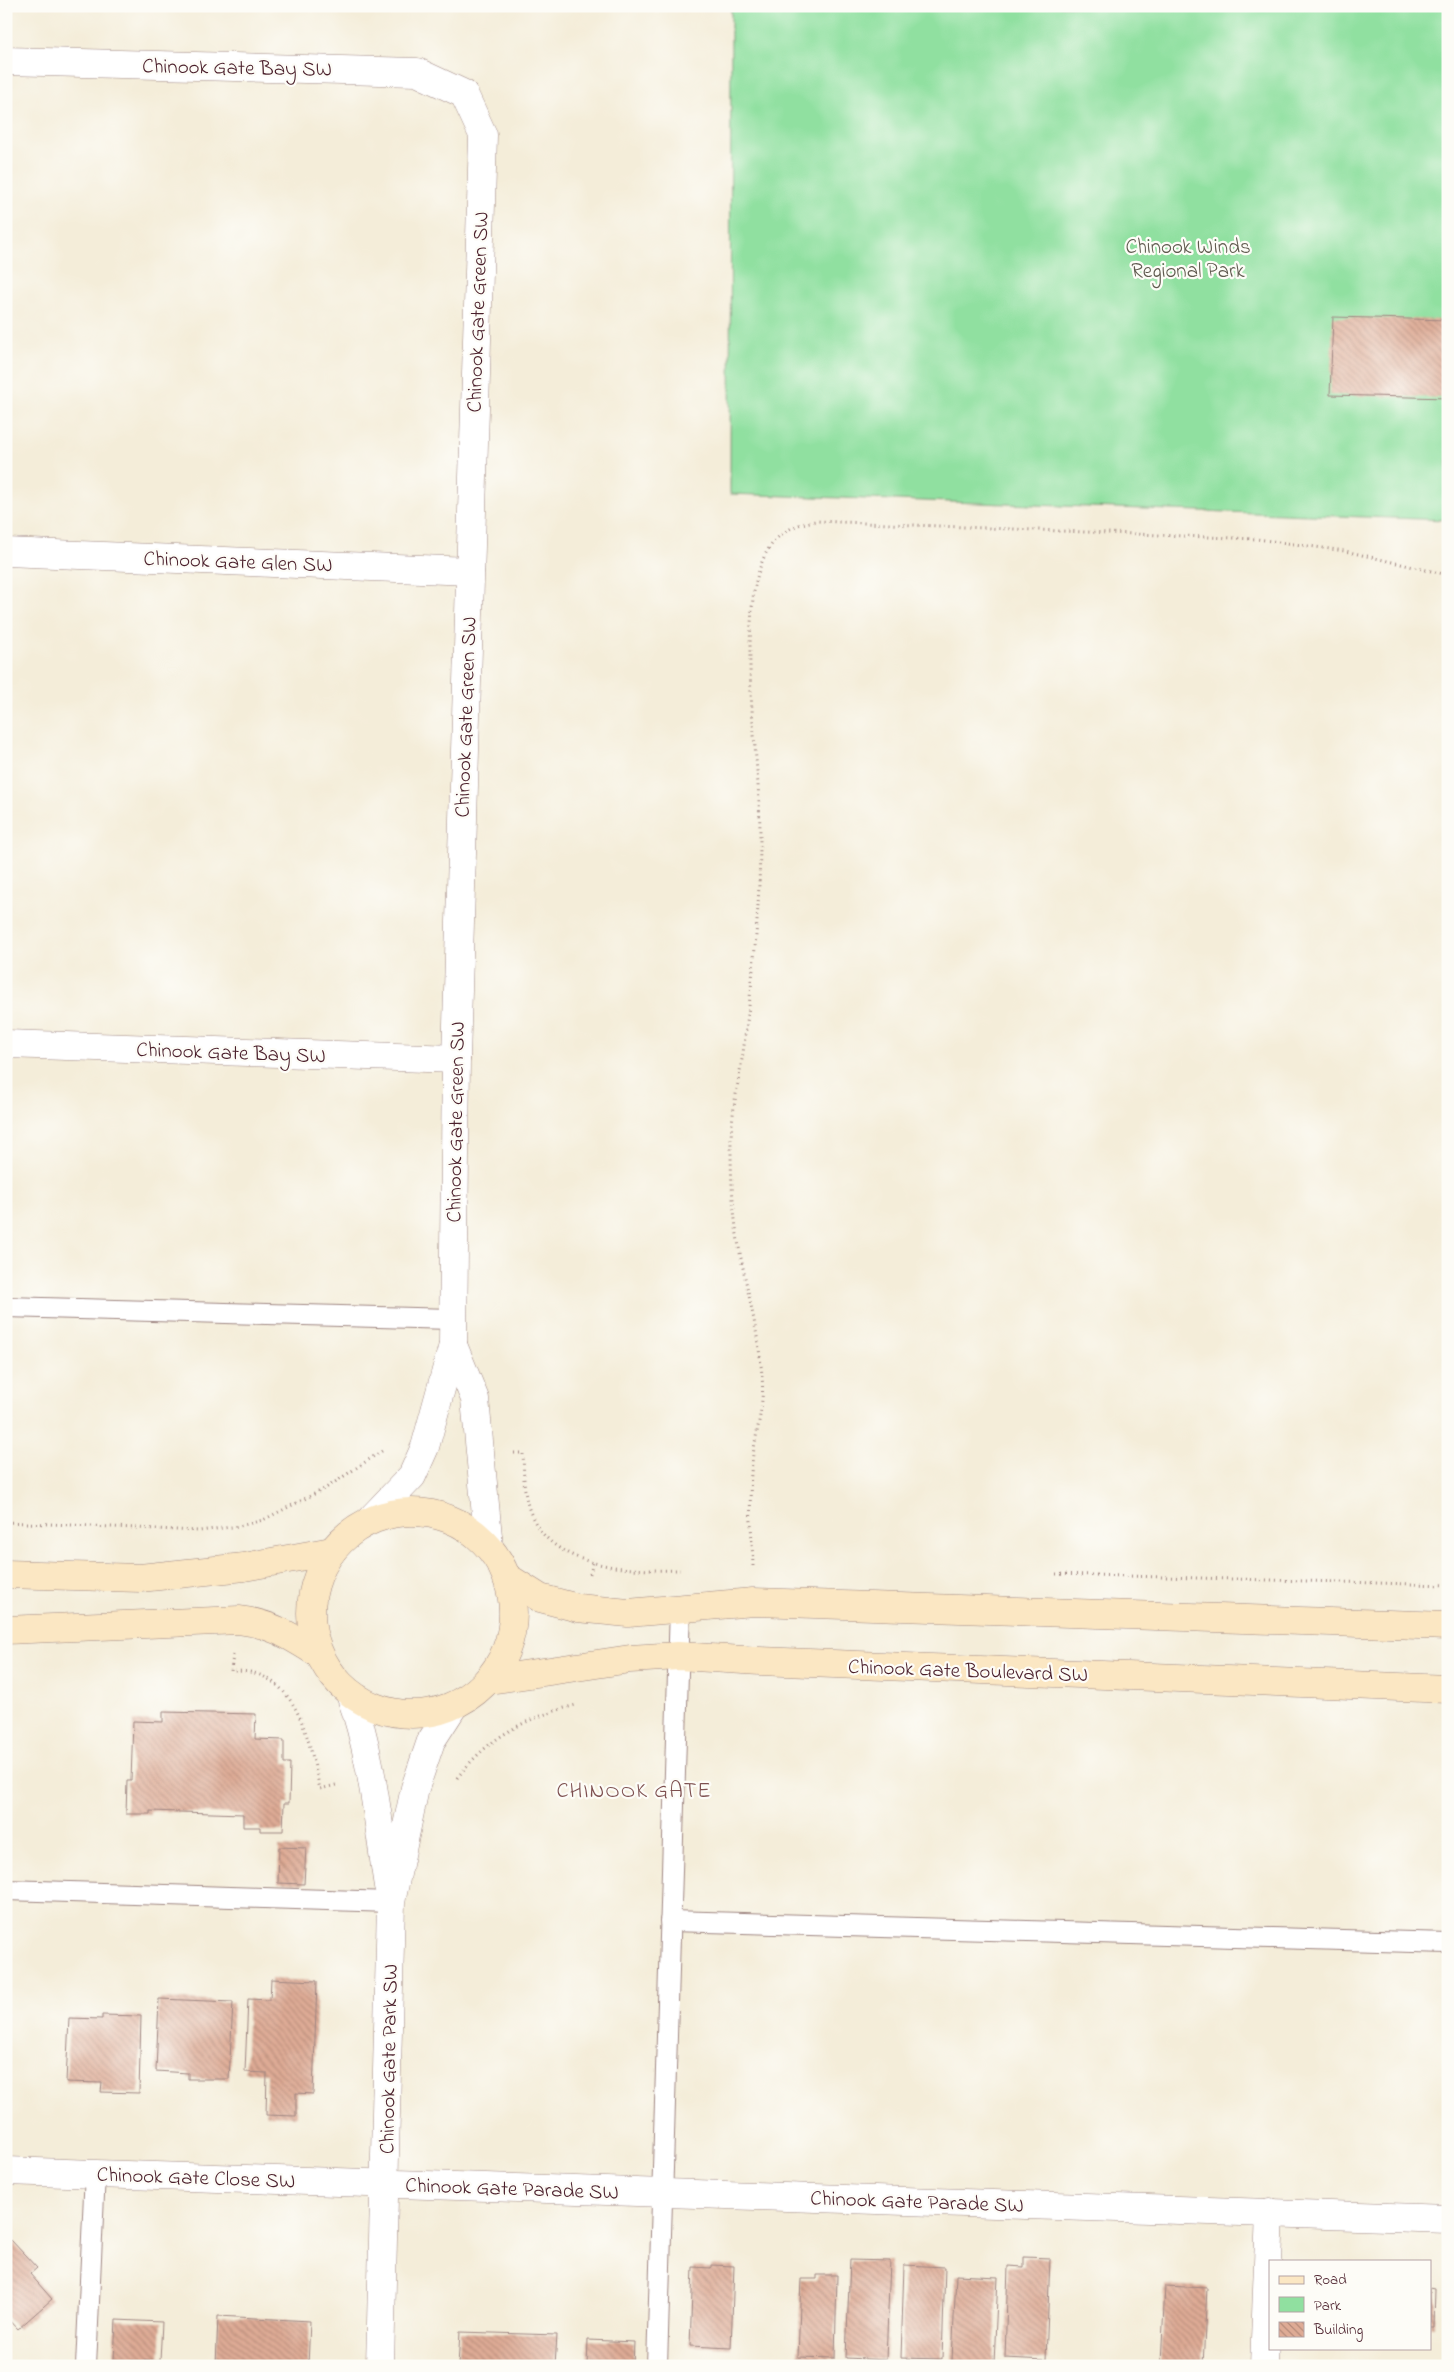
<svg xmlns="http://www.w3.org/2000/svg" width="1454" height="2372" viewBox="0 0 1454 2372" font-family="'Indie Flower',sans-serif">
	<defs>
		<pattern id="building-back-hatch" width="6" height="6" patternUnits="userSpaceOnUse" patternTransform="scale(1.25)"><rect width="6" height="6" fill="#deab95"/><path d="M-1 5l2 2M0 0l6 6M5-1l2 2" fill="none" stroke="#b68b7a"/></pattern>
	</defs>
	<rect width="100%" height="100%" fill="#fdfcf7"/>
	<filter id="ink" filterUnits="userSpaceOnUse"><feTurbulence type="fractalNoise" baseFrequency=".02" numOctaves="2"/><feDisplacementMap in="SourceGraphic" scale="10" xChannelSelector="R" yChannelSelector="G"/><feConvolveMatrix kernelMatrix="1 2 1 2 8 2 1 2 1" color-interpolation-filters="sRGB"/></filter>
	<filter id="wash" filterUnits="userSpaceOnUse"><feTurbulence type="fractalNoise" baseFrequency=".0096" numOctaves="4" result="noise"/><feDisplacementMap in="SourceGraphic" scale="20" xChannelSelector="R" yChannelSelector="G"/><feGaussianBlur stdDeviation="1.12" result="paint"/><feColorMatrix in="noise" values="0 0 0 0 0 0 0 0 0 0 0 0 0 0 0 0 0 1.4 0 .05"/><feComposite in="paint" operator="in"/></filter>
	<g filter="url(#wash)">
		<rect width="100%" height="100%" fill="#f4edd9"/>
		<path fill="#90e0a0" stroke="#6d8066" d="M731 6H1448V520L730 494Z"/>
		<g id="blocks">
			<g fill="url(#building-back-hatch)">
				<path d="M1333 317 1448 320V398L1330 395Z"/>
				<path d="M163 1712 256 1714 255 1739 284 1740V1763H290L289 1803H284L283 1831H260V1827H243V1814L150 1811V1814H126L127 1781H131L133 1721 163 1722Z"/>
				<path d="M279 1847 306 1848 304 1884 278 1883Z"/>
				<path d="M271 1979 317 1981 313 2094 296 2093V2116L266 2115 267 2073 245 2072 248 1999 270 2000Z"/>
				<path d="M159 1999 233 2002 229 2079H188V2073L156 2071Z"/>
				<path d="M102 2015 141 2016 139 2093 101 2092 102 2083 66 2082 69 2018 102 2019Z"/>
				<path d="M11 2240 37 2268 30 2274 52 2299 18 2329 6 2316V2245Z"/>
				<path d="M1024 2257 1050 2258 1046 2360 1005 2358 1008 2266 1024 2267Z"/>
				<path d="M850 2260 890 2261 886 2360 846 2358Z"/>
				<path d="M711 2265 734 2266 731 2348 690 2346 693 2267 711 2268Z"/>
				<path d="M904 2265 945 2267 942 2359 901 2358Z"/>
				<path d="M817 2275H837L835 2358 798 2357 801 2279H817Z"/>
				<path d="M956 2275 998 2277 994 2363 952 2361Z"/>
				<path d="M1165 2286 1207 2288 1203 2365 1161 2363Z"/>
				<path d="M1430 2288 1435 2289 1434 2327H1430Z"/>
				<path d="M218 2316 310 2321 308 2366H216Z"/>
				<path d="M116 2320 162 2322 160 2361 114 2360Z"/>
				<path d="M460 2332 557 2335 555 2366H458Z"/>
				<path d="M588 2340 634 2342 633 2366H587Z"/>
				<path d="M113 2363 144 2364V2366H113Z"/>
			</g>
		</g>
	</g>
	<g filter="url(#ink)">
		<use href="#blocks" fill-opacity="0" stroke="#9f8682" stroke-width="1"/>
		<g fill="none" stroke-linecap="round" stroke-linejoin="round">
			<defs>
				<g id="lane">
					<path d="M6 1307 452 1319"/>
					<path d="M6 1890 391 1902"/>
					<path d="M670 1921 1448 1943"/>
					<path d="M86 2366 95 2173"/>
					<path d="M657 2366 680 1607"/>
				</g>
				<g id="street">
					<path d="M6 61 417 72 464 94 483 135 456 1059 453 1345 425 1447 412 1476 371 1519"/>
					<path d="M6 552 470 571"/>
					<path d="M6 1044 456 1059"/>
					<path d="M453 1345 475 1399 489 1547"/>
					<path d="M350 1694C372 1754 378 1823 388 1886"/>
					<path d="M6 2171 1448 2219"/>
					<path d="M380 2366 391 1902 415 1788 431 1741 453 1707"/>
					<path d="M1264 2366 1270 2212"/>
				</g>
				<g id="secondary">
					<circle cx="412" cy="1613" r="101"/>
					<path d="M6 1574 140 1578 244 1567 332 1551"/>
					<path d="M507 1577 540 1598 578 1608 628 1613 753 1602 1448 1626"/>
					<path d="M6 1630 239 1620C273 1624 290 1636 319 1654"/>
					<path d="M489 1680 630 1659 678 1656 760 1661 1448 1689"/>
				</g>
			</defs>
			<use href="#lane" stroke="#9f8682" stroke-width="22"/>
			<use href="#street" stroke="#9f8682" stroke-width="29"/>
			<use href="#secondary" stroke="#9f8682" stroke-width="29"/>
			<g stroke="#9f8682" stroke-width="3" stroke-dasharray="1 4" stroke-linecap="butt">
				<path d="M514 1453H523C524 1473 523 1496 531 1514 553 1569 629 1571 680 1570"/>
				<path d="M6 1522 199 1531 240 1526 263 1520 326 1488 385 1449"/>
				<path d="M753 1566C752 1532 748 1497 752 1463 755 1434 765 1406 762 1376 759 1335 748 1294 740 1253 734 1220 731 1185 731 1150 730 1112 741 1075 745 1037 754 971 760 903 760 836 760 766 746 695 751 624 752 607 753 588 759 571 767 542 785 525 816 521L1257 539 1345 551 1448 575"/>
				<path d="M590 1574 593 1562"/>
				<path d="M1056 1574 1448 1585"/>
				<path d="M233 1655 231 1671C237 1671 244 1671 250 1672 301 1683 310 1747 320 1789L336 1785"/>
				<path d="M457 1778C490 1736 525 1718 576 1705"/>
			</g>
			<use href="#lane" stroke="#fff" stroke-width="20"/>
			<use href="#street" stroke="#fff" stroke-width="28"/>
			<use href="#secondary" stroke="#fbe7c3" stroke-width="28"/>
		</g>
	</g>
	<g text-anchor="middle" stroke-width="4.5" stroke-linejoin="round" paint-order="stroke">
		<g font-size="21" fill="#4a1f2b" stroke="#fdfcf7">
			<text transform="translate(237 67) rotate(1)" y="7">Chinook Gate Bay SW</text>
			<text transform="translate(477 312) rotate(-88)" y="7">Chinook Gate Green SW</text>
			<text transform="translate(238 561) rotate(2)" y="7">Chinook Gate Glen SW</text>
			<text transform="translate(465 717) rotate(-88)" y="7">Chinook Gate Green SW</text>
			<text transform="translate(231 1052) rotate(2)" y="7">Chinook Gate Bay SW</text>
			<text transform="translate(455 1122) rotate(-89)" y="7">Chinook Gate Green SW</text>
			<text transform="translate(968 1670) rotate(2)" y="7">Chinook Gate Boulevard SW</text>
			<text transform="translate(388 2059) rotate(-89)" y="7">Chinook Gate Park SW</text>
			<text transform="translate(196 2177) rotate(2)" y="7">Chinook Gate Close SW</text>
			<text transform="translate(512 2188) rotate(2)" y="7">Chinook Gate Parade SW</text>
			<text transform="translate(917 2201) rotate(2)" y="7">Chinook Gate Parade SW</text>
		</g>
		<g font-size="21" fill="#5f594e" stroke="#fdfcf7">
			<text x="1188" y="253">Chinook Winds<tspan x="1188" dy="24">Regional Park</tspan></text>
		</g>
		<g font-size="22" letter-spacing="1" fill="#7e5050" stroke="#fdfcf7">
			<text x="634" y="1797">CHINOOK GATE</text>
		</g>
	</g>
	<rect width="1454" height="2372" fill="none" stroke="#fdfcf7" stroke-width="25"/>
	<rect x="1269" y="2260" width="162" height="90" fill="#fdfcf7" stroke="#b5a4a5"/>
	<rect x="1279" y="2276" width="25" height="8" fill="#fbe7c3" stroke="#b5a4a5"/>
	<text x="1314" y="2284" font-size="15" fill="#4a1f2b">Road</text>
	<rect x="1279" y="2297" width="25" height="15" fill="#90e0a0" stroke="#b5a4a5"/>
	<text x="1314" y="2310" font-size="15" fill="#4a1f2b">Park</text>
	<rect x="1279" y="2322" width="25" height="15" fill="url(#building-back-hatch)" stroke="#b5a4a5"/>
	<text x="1314" y="2334" font-size="15" fill="#4a1f2b">Building</text>
</svg>
